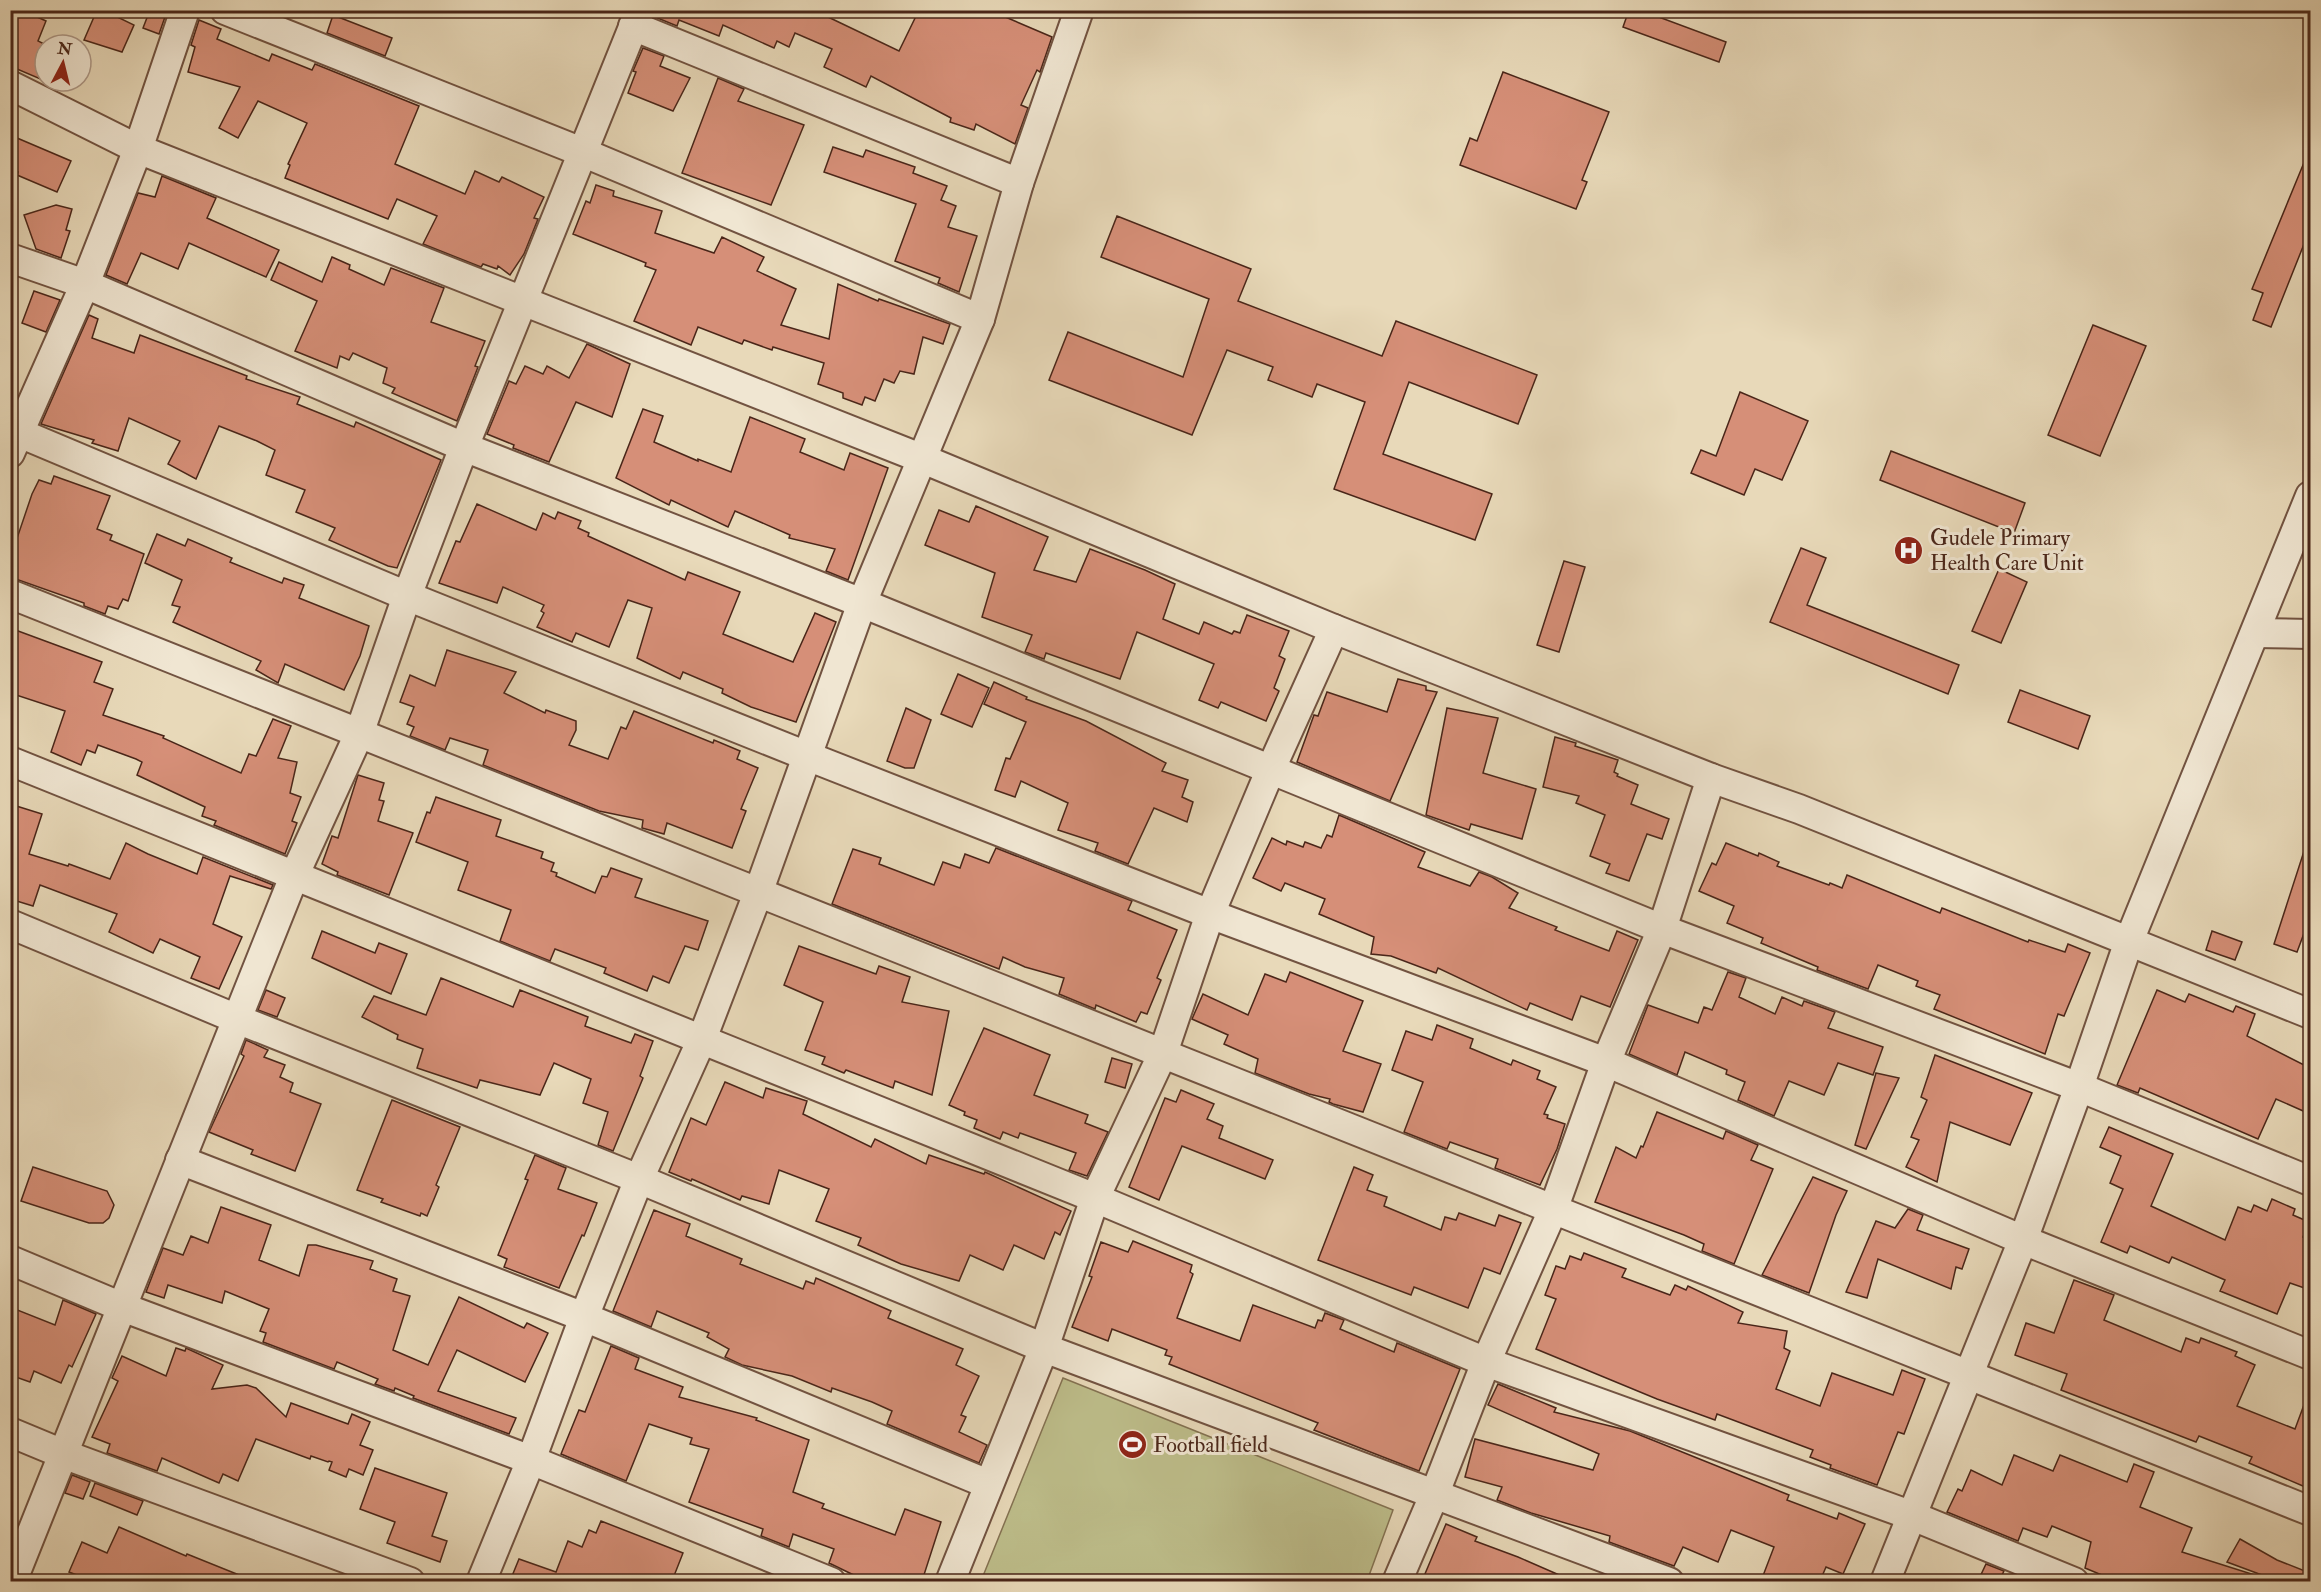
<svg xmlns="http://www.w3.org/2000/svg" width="2321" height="1592" viewBox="0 0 2321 1592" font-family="'IM FELL Double Pica',serif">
	<rect width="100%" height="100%" fill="#e8d9b9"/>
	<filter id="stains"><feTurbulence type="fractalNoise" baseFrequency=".00333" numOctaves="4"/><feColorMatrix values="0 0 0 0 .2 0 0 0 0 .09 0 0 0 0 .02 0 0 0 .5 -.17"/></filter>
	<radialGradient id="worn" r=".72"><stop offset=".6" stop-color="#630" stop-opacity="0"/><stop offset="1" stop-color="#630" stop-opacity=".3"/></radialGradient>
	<path fill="#bdbd8a" stroke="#847252" stroke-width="1.5" d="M1063 1378 1393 1510 1367 1581H981Z"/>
	<g fill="#d68f78" stroke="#4a2619" stroke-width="1.5">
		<path d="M10 10H22L46 21 38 41 46 45 45 81 10 66Z"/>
		<path d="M97 10H103L134 25 122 52 84 40Z"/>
		<path d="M150 10 166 14 159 34 143 28Z"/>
		<path d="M656 10H828L826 16 899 51 919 10H989L1052 37 1040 72 1037 70 1021 105 1028 108 1015 144 976 124 974 130 950 122 951 118 871 76 866 87 824 67 832 49 795 33 789 47 777 41 774 48 723 25 719 36 679 20 677 26 655 17Z"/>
		<path d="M1629 10H1640L1726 42 1719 62 1623 27Z"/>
		<path d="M333 15 392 38 385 56 327 33Z"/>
		<path d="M199 20 221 29 217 39 269 61 272 54 312 70 315 64 419 106 395 164 465 194 475 171 499 182 502 177 544 197 534 218 538 219 524 254 510 275 498 266 497 269 483 264 481 267 423 244 437 216 397 199 388 219 285 178 290 165 288 164 307 123 258 101 238 138 219 128 240 87 188 72 195 47 191 45Z"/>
		<path d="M643 48 664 56 660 66 690 78 673 111 628 93 636 72 633 71Z"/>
		<path d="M1503 72 1609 112 1582 180 1587 182 1576 209 1460 165 1470 138 1477 141Z"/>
		<path d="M718 78 744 89 738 101 804 125 771 205 682 173Z"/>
		<path d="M45 81H70L65 90Z"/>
		<path d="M10 135 71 161 57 192 17 175 18 172 10 169Z"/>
		<path d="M833 147 863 157 866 150 915 167 913 173 947 186 941 200 956 206 948 227 977 236 959 292 938 283 940 278 895 261 916 204 824 172Z"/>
		<path d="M2310 148V229L2271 327 2253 320 2263 293 2252 289Z"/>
		<path d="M162 176 216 198 207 218 279 250 266 277 189 243 178 269 141 253 127 284 106 275 138 193 155 197Z"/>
		<path d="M596 185 614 191 613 196 662 211 655 233 714 253 722 237 764 257 757 271 796 289 781 325 829 339 838 284 878 301 879 299 950 324 943 344 923 337 914 374 900 371 894 383 884 379 875 401 865 397 862 405 843 398V393L818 384 824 363 773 347 772 350 744 340 742 344 698 327 691 345 634 321 656 270 645 266 646 263 573 234 586 201 590 203Z"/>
		<path d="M56 205 72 209 66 230 70 231 61 258 36 249 24 215Z"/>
		<path d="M1117 216 1251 269 1238 301 1382 356 1396 321 1537 375 1518 424 1409 382 1383 454 1492 494 1475 540 1334 489 1365 402 1317 384 1312 397 1268 380 1273 367 1227 350 1192 435 1049 380 1068 332 1183 377 1209 299 1101 257Z"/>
		<path d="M332 257 350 265 349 269 384 285 391 268 444 288 431 322 485 341 475 366 478 367 457 421 392 393 395 388 383 383 387 368 353 353 349 360 340 356 337 368 295 351 317 301 271 280 279 262 322 282Z"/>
		<path d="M34 291 60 300 46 332 22 323Z"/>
		<path d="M89 315 98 319 92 338 134 353 140 335 247 376 246 379 300 397 297 404 354 427 356 422 441 460 397 568 388 566 329 540 335 528 296 512 305 490 266 475 275 450 257 441 219 426 196 479 168 464 180 441 129 418 118 451 92 443 94 440 41 424Z"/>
		<path d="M2093 325 2146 346 2100 456 2048 435Z"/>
		<path d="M587 344 630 364 612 417 576 402 549 462 513 448 514 445 487 434 509 381 516 384 525 366 543 374 547 366 569 378Z"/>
		<path d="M1740 392 1808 421 1782 480 1755 469 1744 495 1691 473 1701 450 1716 456Z"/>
		<path d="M643 409 663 416 654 442 698 461V459L731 472 750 417 805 439 800 452 844 470 850 453 888 468 848 580 826 571 835 549 789 538 790 535 735 511 728 527 671 500 669 505 616 478Z"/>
		<path d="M1891 451 2025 503 2014 533 1880 480Z"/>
		<path d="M54 476 110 496 97 529 112 535 110 540 144 554 128 601 123 599 118 609 108 606 105 614 84 606V603L10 577V559L32 494 39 480 51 484Z"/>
		<path d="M477 504 536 530 543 513 555 519 558 512 581 521 578 528 589 533 588 536 685 580 688 572 740 592 723 634 793 662 815 613 836 622 796 722 751 707 722 693 723 689 683 672 680 679 637 658 652 608 628 600 609 647 576 633 572 642 537 627 544 613 541 611 544 605 503 587 497 603 439 583 456 541 460 542Z"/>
		<path d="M976 506 1048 537 1034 570 1076 582 1090 549 1145 570 1175 584 1163 619 1199 634 1204 622 1232 634 1234 631 1240 633 1247 615 1289 631 1279 656 1285 659 1274 688 1279 691 1266 721 1221 702 1218 708 1199 700 1214 664 1137 632 1120 679 1046 653 1044 659 1025 652 1032 635 982 617 995 573 925 545 939 510 969 522Z"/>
		<path d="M157 534 185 546 188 539 232 558 230 562 282 583 284 578 304 585 299 598 369 626 360 656 344 690 285 664 278 683 256 670 261 661 173 622 180 607 172 605 182 580 145 563Z"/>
		<path d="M1801 548 1826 558 1807 605 1959 665 1948 694 1770 622Z"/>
		<path d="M1564 561 1585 567 1559 652 1537 645Z"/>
		<path d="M1999 569 2027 582 2001 643 1972 631Z"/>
		<path d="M10 628 102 662 94 682 113 689 103 715 164 736 163 738 241 773 249 754 256 756 273 719 291 726 278 758 297 762 290 793 301 797 292 821 297 823 285 854 214 825 216 821 202 816 205 807 137 775 142 762 136 759 98 745 95 753 87 750 81 765 51 752 65 711 10 693Z"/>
		<path d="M447 650 516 672 504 693 545 713 546 710 576 721V730L569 745 608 759 621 727 626 729 634 711 713 743 714 740 740 751 737 759 758 768 741 809 746 811 732 848 667 823 664 834 642 828 643 820 599 811 483 765 488 750 450 738 445 750 410 736 414 727 407 724 414 707 400 702 410 675 435 686Z"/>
		<path d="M958 674 989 688 972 727 941 714Z"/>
		<path d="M1398 679 1426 686V690L1437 692 1390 801 1297 762 1314 715 1318 716 1327 692 1387 712Z"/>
		<path d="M994 682 1027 697 1026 699 1086 721 1166 763 1162 771 1188 780 1182 797 1193 802 1187 822 1154 808 1128 864 1095 851 1098 843 1058 830 1068 803 1021 781 1015 797 995 790 1006 758 1010 759 1026 722 984 704Z"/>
		<path d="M2020 690 2090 716 2078 749 2008 722Z"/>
		<path d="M906 708 931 720 914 768H905L887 761Z"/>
		<path d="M1447 708 1498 718 1483 773 1536 789 1522 839 1471 824 1469 830 1426 815Z"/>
		<path d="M1555 737 1576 743 1575 746 1618 760 1614 772 1618 774 1617 776 1638 785 1631 804 1669 819 1662 839 1647 834 1629 881 1606 873 1610 864 1590 856 1605 815 1576 803 1579 796 1543 787Z"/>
		<path d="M358 775 384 783 379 800 384 801 378 821 413 833 389 895 337 875 338 872 322 864 332 836 338 838Z"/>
		<path d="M436 797 501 820 496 836 543 852 541 858 554 863 551 871 557 873 556 876 595 893 602 876 607 877 611 868 642 879 635 897 708 921 698 950 685 946 669 983 653 976 647 991 604 973 606 968 555 949 550 961 500 941 511 910 458 890 468 862 416 842 427 812 430 813Z"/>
		<path d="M10 804 42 814 29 854 68 866 69 864 110 879 126 843 148 854 197 874 203 857 273 885 271 889 230 876 213 924 242 937 219 989 191 978 200 957 160 939 153 953 109 932 117 914 40 885 33 906 10 899Z"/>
		<path d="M1339 815 1425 852 1418 867 1470 886 1479 872 1492 877 1518 893 1509 908 1557 927 1555 930 1609 951 1617 931 1638 940 1610 1007 1581 996 1572 1020 1530 1003 1527 1010 1438 968 1436 973 1391 956 1371 954 1374 937 1319 914 1325 899 1285 883 1281 891 1253 878 1272 838 1286 845 1287 841 1303 847 1305 842 1321 848 1327 835 1332 837Z"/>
		<path d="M1726 843 1758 856 1759 853 1779 862 1777 866 1829 885 1830 883 1842 888 1847 875 1940 913 1942 908 2028 942 2029 940 2065 952 2068 944 2090 953 2064 1016 2058 1014 2045 1054 1934 1009 1940 995 1916 986 1918 981 1878 965 1868 989 1817 970 1818 967 1761 943 1763 938 1727 923 1734 906 1699 891 1712 863 1716 865Z"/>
		<path d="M2306 845H2310V929L2306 928 2297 952 2274 944Z"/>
		<path d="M996 848 1132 901 1128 910 1177 930 1157 978 1161 980 1147 1014 1141 1012 1136 1022 1096 1005 1095 1009 1059 994 1064 978 1025 967 1003 957 999 969 832 904 853 849 881 858 879 864 934 885 943 862 960 868 965 854 989 863Z"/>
		<path d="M322 931 375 953 379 943 407 954 391 994 312 958Z"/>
		<path d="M2212 931 2242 942 2235 960 2206 950Z"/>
		<path d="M799 946 876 974 879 966 910 977 902 1002 949 1011 932 1095 895 1081 893 1088 846 1070 844 1073 822 1064 825 1057 805 1050 823 1002 784 985Z"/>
		<path d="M1290 972 1363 1001 1343 1051 1381 1064 1363 1112 1333 1104 1329 1102 1330 1099 1309 1094 1255 1073 1258 1059 1224 1044 1228 1035 1192 1019 1203 994 1248 1015 1265 974 1286 982Z"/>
		<path d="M1728 972 1746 978 1739 997 1775 1014 1782 997 1802 1006 1804 1001 1835 1012 1828 1028 1883 1047 1873 1075 1838 1063 1824 1095 1789 1081 1774 1116 1738 1100 1745 1082 1726 1074 1727 1070 1685 1052 1677 1075 1629 1054 1648 1005 1698 1023 1704 1007 1712 1010Z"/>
		<path d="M441 978 513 1007 520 990 588 1017 585 1026 631 1043 635 1034 653 1041 640 1076 643 1078 613 1151 598 1145 608 1112 583 1103 591 1079 554 1063 540 1095 480 1080 477 1088 417 1068 423 1049 397 1039 398 1035 362 1017 374 996 426 1015Z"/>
		<path d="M266 990 285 998 277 1017 258 1010Z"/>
		<path d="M2157 990 2185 1002 2189 994 2233 1012 2236 1006 2255 1014 2247 1036 2310 1068V1114L2276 1099 2258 1139 2140 1088 2138 1093 2117 1085Z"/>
		<path d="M1437 1025 1473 1039 1470 1048 1511 1065 1513 1060 1540 1071 1537 1079 1556 1087 1544 1114 1548 1115 1547 1118 1565 1124 1557 1149 1540 1185 1495 1168 1498 1159 1450 1142 1447 1149 1404 1132 1423 1082 1392 1070 1406 1031 1432 1040Z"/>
		<path d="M984 1028 1050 1055 1034 1095 1088 1115 1085 1123 1108 1132 1087 1176 1069 1170 1076 1153 1020 1133 1018 1138 1003 1132 1000 1139 974 1128 977 1120 964 1115 965 1112 949 1105Z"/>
		<path d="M246 1040 268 1050 264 1057 285 1065 280 1077 293 1083 290 1092 321 1104 295 1171 251 1154 253 1150 209 1132 244 1056 241 1054Z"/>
		<path d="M1935 1055 2032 1093 2010 1145 1950 1122 1937 1182 1906 1167 1919 1140 1911 1137 1927 1100 1921 1097Z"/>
		<path d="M1112 1058 1132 1064 1125 1088 1105 1082Z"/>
		<path d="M1876 1073 1899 1078 1866 1149 1855 1145Z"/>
		<path d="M725 1082 763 1098 766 1088 807 1101 803 1114 871 1147 875 1139 926 1164 929 1155 984 1174 985 1172 1071 1211 1060 1235 1055 1232 1044 1259 1014 1245 1003 1270 970 1255 959 1281 901 1264 858 1245 861 1238 816 1221 829 1189 779 1170 769 1204 742 1196 740 1200 692 1179 691 1181 669 1172 691 1118 706 1125Z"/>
		<path d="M1181 1090 1214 1104 1207 1119 1223 1126 1219 1138 1273 1160 1265 1179 1182 1146 1159 1200 1129 1187 1165 1098 1176 1102Z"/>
		<path d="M392 1100 460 1127 436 1185 439 1187 427 1216 421 1213 420 1216 381 1202 383 1199 357 1190Z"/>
		<path d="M1657 1112 1723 1139 1726 1131 1758 1145 1751 1160 1773 1169 1734 1264 1702 1251 1704 1244 1684 1235 1595 1202 1616 1147 1636 1158 1641 1146 1643 1147Z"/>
		<path d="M2109 1127 2173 1154 2151 1206 2225 1240 2238 1207 2251 1212 2254 1205 2267 1211 2272 1199 2295 1209 2293 1215 2309 1222 2303 1237 2310 1239V1290L2290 1283 2277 1314 2220 1291 2225 1280 2172 1257 2169 1263 2130 1246 2127 1253 2101 1242 2123 1189 2110 1183 2121 1156 2100 1147Z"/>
		<path d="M535 1155 566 1168 558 1189 597 1203 584 1236 582 1235 559 1288 504 1267 507 1259 498 1255 528 1180 525 1179Z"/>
		<path d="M33 1167 107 1191 114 1205 109 1218 103 1223H89L21 1201Z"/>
		<path d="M1354 1167 1373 1175 1367 1190 1387 1197 1384 1206 1441 1230 1445 1217 1456 1220 1459 1213 1495 1226 1499 1215 1521 1223 1500 1274 1484 1268 1468 1308 1414 1287 1411 1295 1318 1260Z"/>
		<path d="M1813 1177 1847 1191 1836 1215 1809 1293 1762 1275Z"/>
		<path d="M221 1207 271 1225 259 1260 299 1276 308 1245H316L373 1261 370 1269 397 1279 393 1291 410 1296 393 1350 428 1365 459 1297 524 1328 527 1323 548 1333 525 1382 457 1350 438 1391 516 1418 509 1434 413 1398 414 1396 395 1388 394 1391 375 1384 378 1379 337 1362 334 1369 263 1342 266 1333 260 1331 269 1309 225 1291 222 1303 168 1285 164 1298 146 1292 163 1248 183 1255 191 1236 208 1243Z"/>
		<path d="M1908 1209 1923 1215 1917 1230 1969 1249 1962 1269 1956 1267 1951 1289 1878 1259 1867 1298 1846 1292 1876 1221 1895 1228Z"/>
		<path d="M654 1210 690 1224 686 1236 742 1259 740 1264 803 1289 806 1281 814 1284 816 1278 891 1311 888 1318 963 1349 956 1365 979 1376 961 1415 966 1417 959 1432 987 1445 979 1463 887 1424 892 1411 872 1402 832 1388 831 1392 792 1376 742 1365 725 1357 729 1349 707 1337 709 1333 657 1311 651 1327 613 1311Z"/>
		<path d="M1133 1241 1192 1265 1190 1272 1193 1274 1177 1318 1240 1341 1253 1305 1315 1328 1318 1320 1322 1321 1325 1313 1344 1320 1340 1329 1394 1352 1397 1343 1460 1369 1419 1471 1314 1430 1318 1423 1169 1364 1172 1357 1165 1355 1167 1350 1112 1329 1108 1341 1072 1327 1092 1277 1089 1276 1101 1242 1128 1252Z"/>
		<path d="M1584 1253 1626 1269 1622 1277 1670 1295 1675 1285 1686 1290 1688 1286 1743 1312 1738 1323 1787 1331 1784 1348 1790 1351 1776 1389 1820 1406 1832 1373 1893 1395 1902 1370 1925 1379 1904 1434 1898 1432 1877 1485 1830 1468 1831 1465 1810 1457 1813 1450 1717 1414 1715 1420 1657 1399 1536 1349 1556 1299 1545 1295 1556 1266 1565 1269 1570 1256 1581 1260Z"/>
		<path d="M2074 1280 2114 1295 2104 1320 2181 1352 2186 1338 2199 1343 2201 1338 2237 1352 2235 1356 2255 1365 2237 1406 2295 1429 2308 1394H2310V1489L2249 1463 2252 1457 2199 1436 2196 1442 2061 1390 2067 1374 2015 1355 2026 1323 2054 1333Z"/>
		<path d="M63 1300 96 1314 72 1367 69 1365 61 1383 34 1371 30 1382 10 1375V1307L55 1325Z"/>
		<path d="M611 1346 639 1358 635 1369 683 1387 679 1397 757 1418 756 1420 809 1440 793 1492 824 1504 822 1508 895 1535 905 1509 941 1522 922 1581H866L829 1563 834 1549 793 1534 789 1547 761 1536 763 1529 689 1502 709 1449 690 1444 692 1438 649 1424 626 1481 561 1454 579 1410 585 1412Z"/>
		<path d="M176 1348 185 1351 186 1348 223 1365 212 1389 247 1385 256 1388 286 1417 291 1403 348 1424 352 1414 370 1422 360 1445 373 1450 363 1475 349 1469 346 1477 329 1470 332 1462 329 1461 328 1462 311 1456 310 1459 256 1439 238 1481 223 1474 219 1483 162 1458 157 1471 107 1453 110 1444 92 1437 118 1381 112 1378 122 1356 166 1376Z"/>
		<path d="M1498 1384 1556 1408 1554 1412 1630 1431 1789 1495 1787 1500 1837 1519 1839 1513 1865 1524 1843 1574 1826 1567 1820 1581H1761L1774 1547 1731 1530 1718 1562 1683 1547 1674 1566 1609 1542 1610 1536 1531 1513 1497 1500 1502 1487 1465 1477 1475 1439 1593 1470 1599 1454 1488 1405Z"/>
		<path d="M2014 1455 2053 1471 2060 1455 2127 1482 2134 1464 2154 1472 2140 1507 2192 1528 2182 1552 2261 1577 2260 1581H2116L2085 1568 2091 1542 2052 1526 2047 1537 2023 1528 2018 1541 1947 1512 1958 1489 1962 1491 1971 1470 2002 1485Z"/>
		<path d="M375 1468 447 1493 432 1536 447 1541 440 1562 387 1543 395 1522 360 1509Z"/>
		<path d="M72 1475 90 1482 83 1499 65 1493Z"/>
		<path d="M95 1483 143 1501 137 1515 90 1496Z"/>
		<path d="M601 1521 683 1553 672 1581H510L519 1559 556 1572 568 1541 582 1547 589 1530 596 1533Z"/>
		<path d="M1446 1524 1477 1537 1475 1541 1518 1557 1573 1581H1422Z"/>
		<path d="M119 1527 186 1556 187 1554 254 1581H92L69 1572 82 1542 107 1553Z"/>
		<path d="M2240 1539 2277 1560 2310 1573V1581H2278L2227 1562Z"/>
		<path d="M1986 1564 2004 1571 1999 1581H1978Z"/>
	</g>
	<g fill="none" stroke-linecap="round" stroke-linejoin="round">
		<defs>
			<g id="minor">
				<path d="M225 10 582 152 980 319"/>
				<path d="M633 26 1019 183"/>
				<path d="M10 85 138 149 923 459 1334 629 1711 778 1799 809 2310 1014"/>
				<path d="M10 258 85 284 464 447 862 603 1662 929 2079 1087 2310 1181"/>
				<path d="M10 429 407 596 807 756 1210 914 1606 1062 2023 1240 2310 1355"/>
				<path d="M10 453 85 284 138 149 185 10"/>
				<path d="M10 594 2310 1511"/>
				<path d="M2255 633 2310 634"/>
				<path d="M10 761 1095 1198 1486 1362 1910 1515 2074 1582"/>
				<path d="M10 924 237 1019 639 1179 1044 1348 1669 1582"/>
				<path d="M180 1160 584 1317 988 1484"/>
				<path d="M10 1260 122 1307 531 1460 831 1582"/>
				<path d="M10 1432 63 1454 410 1582"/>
				<path d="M12 1582 295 874 359 734 407 596 464 447 640 10"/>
				<path d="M481 1582 531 1460 584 1317 639 1179 702 1039 758 893 862 603 980 319 1019 183 1079 10"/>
				<path d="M950 1582 1044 1348 1095 1198 1163 1053 1210 914 1270 771 1334 629"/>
				<path d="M1397 1582 1435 1493 1486 1362 1553 1210 1606 1062 1662 929 1711 778"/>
				<path d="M1885 1582 2023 1240 2079 1087 2129 941 2310 496"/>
			</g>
		</defs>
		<use href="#minor" stroke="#725341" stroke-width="32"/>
		<use href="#minor" stroke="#f0e6d2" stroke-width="28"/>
	</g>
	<defs>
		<symbol id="hospital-disc" viewBox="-11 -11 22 22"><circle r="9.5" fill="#8f2418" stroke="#f0e6d2"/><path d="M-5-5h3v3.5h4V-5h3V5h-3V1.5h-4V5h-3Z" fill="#fff"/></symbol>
		<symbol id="stadium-disc" viewBox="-11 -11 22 22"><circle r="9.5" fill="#8f2418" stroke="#f0e6d2"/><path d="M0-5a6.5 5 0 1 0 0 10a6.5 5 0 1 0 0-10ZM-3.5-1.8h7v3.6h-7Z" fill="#fff"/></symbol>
	</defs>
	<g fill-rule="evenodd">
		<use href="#hospital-disc" x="1892" y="534" width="33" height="33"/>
		<use href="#stadium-disc" x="1116" y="1428" width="33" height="33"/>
	</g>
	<g text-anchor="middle" stroke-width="6" stroke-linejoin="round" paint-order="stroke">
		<g font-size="22" fill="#4a2619" stroke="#f0e6d2" text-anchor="start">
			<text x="1930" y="545">Gudele Primary<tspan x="1930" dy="25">Health Care Unit</tspan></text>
			<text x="1153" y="1452">Football field</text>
		</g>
	</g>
	<rect width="2321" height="1592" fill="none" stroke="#e8d9b9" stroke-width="36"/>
	<rect x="12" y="12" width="2297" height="1568" fill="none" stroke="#4a2619" stroke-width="3"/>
	<rect x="18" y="18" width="2285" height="1556" fill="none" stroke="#4a2619" stroke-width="1.5"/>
	<g transform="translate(63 63) rotate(7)"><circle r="28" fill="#f0e6d2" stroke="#ae9988" stroke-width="1.5"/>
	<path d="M0-4.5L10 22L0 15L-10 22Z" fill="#8f2418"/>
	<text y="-9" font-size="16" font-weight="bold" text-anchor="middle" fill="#4a2619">N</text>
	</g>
	<rect width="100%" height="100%" filter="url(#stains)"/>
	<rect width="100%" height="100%" fill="url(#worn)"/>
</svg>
